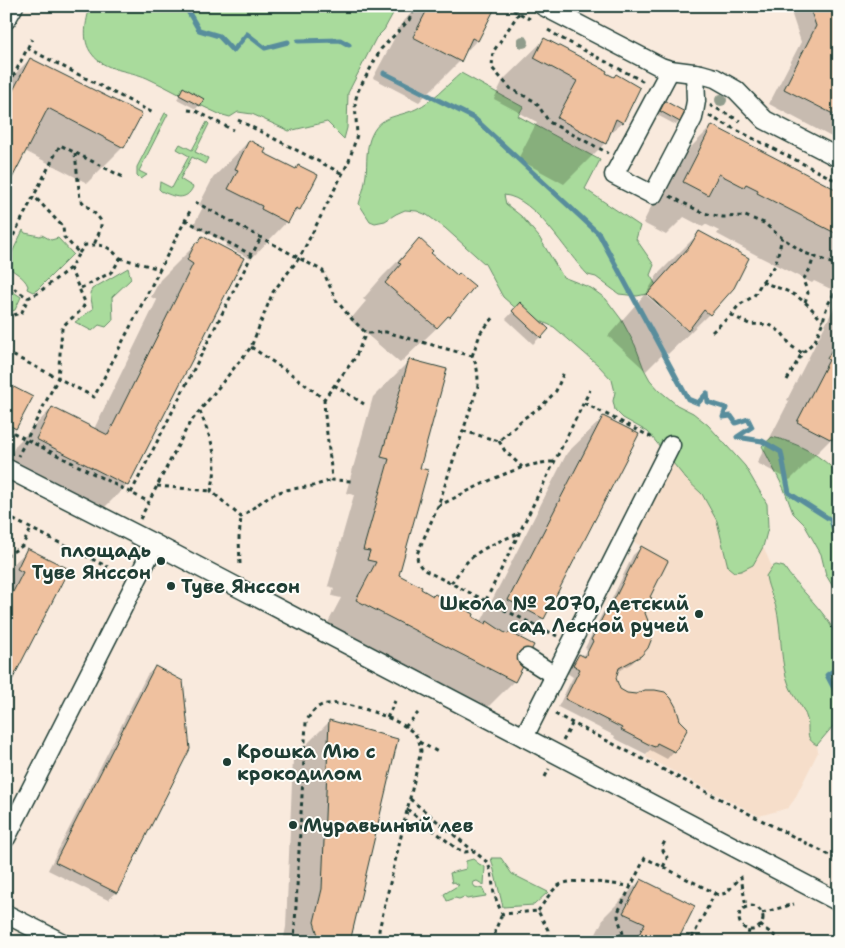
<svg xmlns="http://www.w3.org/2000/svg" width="845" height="948" viewBox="0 0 845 948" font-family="'Shantell Sans',sans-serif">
	<rect width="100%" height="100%" fill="#f9eadd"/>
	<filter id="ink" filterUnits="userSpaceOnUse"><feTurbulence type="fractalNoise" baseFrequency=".02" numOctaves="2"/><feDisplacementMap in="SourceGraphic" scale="10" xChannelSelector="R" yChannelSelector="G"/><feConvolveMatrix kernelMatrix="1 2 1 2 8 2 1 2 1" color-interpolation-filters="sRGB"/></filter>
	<g filter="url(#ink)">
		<path fill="#f6deca" d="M691 429 763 547 798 624 818 752 794 800 788 808 759 816 646 757 651 746 621 730 622 728 565 699 580 669 573 665 579 654 585 657 593 641 591 640 610 603H612L641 546 632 541Z"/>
		<g fill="#a9db9c" stroke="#648c68">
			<path d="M90 6H397L384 30 376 38 348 93 347 128 344 139 327 122 289 131 252 114 238 112 230 117 219 114C194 103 171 89 147 78 129 70 104 71 92 54 81 40 86 22 90 6Z"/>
			<path d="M461 73 523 107 518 116 600 160 585 189 640 226 636 239 654 265 650 275 656 285 647 294 637 296 619 294 596 277 588 275C566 253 536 198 504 195L506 204 521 216 539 237 563 277 591 288 606 299 621 319 635 345 644 369 650 380 660 391 677 405 693 413 708 425 745 466 767 504 768 528 763 547 753 565 741 571 734 572 728 567 717 521 702 494 686 479 648 432 623 418 615 410 613 401 615 392 612 380 598 365 554 327 520 312 503 297 485 264 445 228 427 215 417 211 405 210 396 214 385 221 375 223 370 221 359 204C361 196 364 189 365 181 368 168 365 153 370 139 379 114 397 118 416 109 433 101 447 85 461 73Z"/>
			<path d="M165 113 168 114 139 171 147 175 141 179 137 175V167Z"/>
			<path d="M207 122 209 124 195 152 208 158 205 164 192 157 180 179 193 187C186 202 174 197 161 191L159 189 160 182 172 188 189 156 177 149 180 144 192 150Z"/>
			<path d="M23 230 25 233 40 236 42 235 51 240 58 238 73 254 37 290 33 292 27 289 28 286C24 276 13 272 6 265Z"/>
			<path d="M128 268 131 279 112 297 113 320 106 327 99 325 92 331 75 322 93 309 90 293 92 289Z"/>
			<path d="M6 287 21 297 15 310 6 313Z"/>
			<path d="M772 437C796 442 823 456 839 475V597L826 575 821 554 804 524 793 513 784 489 762 446Z"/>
			<path d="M776 565 784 567C797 587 817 603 830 624 845 649 839 690 839 719L817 745C804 739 810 730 807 719 804 707 793 696 789 685 780 662 782 640 778 616 776 602 768 590 766 576L772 567Z"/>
			<path d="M491 858H501L512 874 548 892 534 905 503 907Z"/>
			<path d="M473 859 479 864 485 867 484 885 477 881 474 882 473 884 475 887 483 889 486 896 467 899 464 897 459 899 455 898 447 901 444 894 459 885 454 882 452 883 450 873 466 869V861Z"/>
		</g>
		<g fill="#0003">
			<path d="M418 6H493L477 40 463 55 460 61 419 102 373 78 403 22Z"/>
			<path d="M801 6H839V141L769 104 801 42 792 15Z"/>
			<path d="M544 40 622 122 609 135 605 143 564 184 518 159 537 122 494 99 503 80Z"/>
			<path d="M30 59 123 147 87 183 25 151 6 187V83Z"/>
			<path d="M184 89 199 105 196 109 177 99Z"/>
			<path d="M665 103 679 121 676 125 657 115Z"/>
			<path d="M712 126 839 192V293L814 281 812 283 762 258 717 234 719 231 705 224 703 227 684 217 666 235 643 223 671 167Z"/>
			<path d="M249 141 263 153 295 170 299 209 251 259 225 246 227 243 193 226 203 207 199 205 213 178Z"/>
			<path d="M699 233 709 314 668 354 665 352 646 371 608 336 645 294 686 330 687 329 647 292 658 274Z"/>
			<path d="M202 238 127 485 91 521 6 464 16 445 52 408 94 429 157 300 151 297 160 280Z"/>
			<path d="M419 240 430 253 449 316 400 363 350 320 366 301 363 299 383 276Z"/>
			<path d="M839 298V423L831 439 790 480 757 463 789 401 787 400Z"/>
			<path d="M520 304 548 329 533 344 506 319Z"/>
			<path d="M409 361 418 469 398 576 419 590 481 622 567 453 604 417 543 618 521 639 514 681 478 717 321 636 341 598 332 596 334 588 328 586 354 495 346 493 373 397Z"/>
			<path d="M6 385 15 428 6 437Z"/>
			<path d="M641 548 648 597 644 613 640 655 632 663 615 673 617 686 674 751 667 759 650 750 646 754 614 738 615 736 558 707 573 677 567 673 572 663 580 656 582 657 587 649 585 648 603 612 608 607 633 555Z"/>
			<path d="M28 550 6 689V571Z"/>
			<path d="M155 668 189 749 116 893 108 900 48 870 147 675Z"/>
			<path d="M329 722 349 942H283L286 927 293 758Z"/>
			<path d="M641 880 676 942H592L605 916Z"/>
		</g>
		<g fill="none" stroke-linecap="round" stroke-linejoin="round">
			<g stroke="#598d9c" stroke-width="5">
				<path d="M185 6 199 30 219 36 233 51 247 34 265 48 288 42"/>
				<path d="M298 41 340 40 349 45"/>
				<path d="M384 73 474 118 599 234 688 399 698 403 707 393 708 402 726 408 723 417 731 416 736 423 748 419 752 427 737 437 762 441 781 452 789 493 831 520 839 547"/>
				<path d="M839 667 827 675 839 698"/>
			</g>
		</g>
		<g fill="#efc19f" stroke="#1f3d34">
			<path d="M429 6H496L478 41 472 38 461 62 413 37Z"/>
			<path d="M809 6H839V117L784 89 816 26Z"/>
			<path d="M544 38 607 71 606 73 614 77 616 74 640 88 623 123 616 119 606 144 557 118 577 81 534 58Z"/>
			<path d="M30 58 142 114 124 148 48 108 6 190V104Z"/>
			<path d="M183 87 204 99 200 106 179 95Z"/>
			<path d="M665 101 685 112 680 122 660 111Z"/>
			<path d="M712 125 839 191V235L757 193 758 190 746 184 744 187 719 174 708 195 683 182Z"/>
			<path d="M249 140 266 149 264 153 296 169 298 165 318 175 300 210 296 208 288 223 261 209 262 206 228 189 238 170 235 169Z"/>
			<path d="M699 231 749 258 734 288 710 315 704 310 688 331 647 294 690 246Z"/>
			<path d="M202 236 244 258 128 486 36 439 52 407 108 435 193 264 187 260 196 242 198 243Z"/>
			<path d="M419 238 433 251 431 253 457 275 459 273 475 286 450 317 448 316 437 328 385 283 401 264 398 263Z"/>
			<path d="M520 302 549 329 541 338 512 311Z"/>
			<path d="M839 335V426L832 440 797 422 829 360 827 359Z"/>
			<path d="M409 359 447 369 420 468 428 470 399 575 422 587 421 589 433 596 435 594 464 611 465 609 474 614 473 617 486 624 487 621 505 633 508 634 509 632 534 645 515 682 356 600 376 562 367 560 370 551 363 550 389 459 381 457Z"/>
			<path d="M6 383 33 397 16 429 6 423Z"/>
			<path d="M603 416 639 434 544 619 508 600Z"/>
			<path d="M641 546 668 561 650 597 652 598 645 613 652 631V638L648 648 641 656 619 668 616 678 620 689 627 693 636 694 645 690H655L665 692 671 698 676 707 680 720 688 728 675 752 657 743 655 747 652 746 621 730 622 728 565 699 580 669 573 665 579 654 585 657 593 641 591 640 610 603 612 604Z"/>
			<path d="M27 548 69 569 6 692V606L23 572 17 569Z"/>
			<path d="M155 666 183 681 190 749 117 893 55 862Z"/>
			<path d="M329 720 398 739 350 942H320L314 922 322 889Z"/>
			<path d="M641 879 695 906 677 942H635L645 923 623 913Z"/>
		</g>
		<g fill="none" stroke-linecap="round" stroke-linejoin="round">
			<defs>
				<g id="minor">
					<path d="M543 6 661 67 670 70 701 74 715 78 736 90 765 120 839 158"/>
					<path d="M6 20 14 6"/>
					<path d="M670 70 614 175 653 195 693 118 696 101 695 73"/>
					<path d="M6 468 155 544 839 902"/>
					<path d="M527 658 554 675"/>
					<path d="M524 737 671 445"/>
					<path d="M6 838 155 544"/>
					<path d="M6 914 61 942"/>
				</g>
			</defs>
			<use href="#minor" stroke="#1f3d34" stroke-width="21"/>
			<g stroke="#1f3d34" stroke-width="3" stroke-dasharray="4 4" stroke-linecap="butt">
				<path d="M506 6 530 19"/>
				<path d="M519 6 527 11"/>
				<path d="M519 13 493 52 492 68 511 89 536 102 549 122 608 153"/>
				<path d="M548 30 561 38 646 83"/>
				<path d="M27 48 155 114"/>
				<path d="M6 91 32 39"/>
				<path d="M710 105 740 121"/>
				<path d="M188 110 196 111 233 130"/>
				<path d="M709 116 839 182"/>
				<path d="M238 120 343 174"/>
				<path d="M75 153 80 199C84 205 101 217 101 222 102 229 96 239 94 245"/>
				<path d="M670 196 703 213 723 217 745 216 764 223 782 238 805 253 836 265 839 275"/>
				<path d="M195 202 323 271 336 300 349 316 366 333 386 332 472 356C478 366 478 375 478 386L438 506 417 554C417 562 419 566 426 571L557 636"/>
				<path d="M185 220 252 255"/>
				<path d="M6 250 60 145 123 177"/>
				<path d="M79 253 85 245C105 245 105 244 120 258L114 269 110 273 79 289"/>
				<path d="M120 258 160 269"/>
				<path d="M70 268 85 302C83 314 67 318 62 329L58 378 94 397 190 211"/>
				<path d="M6 275 12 287 28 298"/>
				<path d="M762 282C775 287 792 291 803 301 811 306 816 315 823 321"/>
				<path d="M805 302 808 293 803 280 810 269 814 256"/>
				<path d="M731 315 749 324 770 325 782 333 791 346 802 353"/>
				<path d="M6 318 22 312 28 298 38 293 70 268 79 253 64 237 63 227 34 196"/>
				<path d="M712 332 731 315 739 305 754 296 762 282 775 266 782 238"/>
				<path d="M251 347 294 376 324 399 355 358 366 333"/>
				<path d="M6 352 58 378 18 456"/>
				<path d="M472 356 481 332 495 316"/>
				<path d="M787 380 802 353 815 341 823 321 827 306 839 285"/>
				<path d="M334 385 364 404"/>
				<path d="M324 399C325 426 330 452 332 480L352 481"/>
				<path d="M584 403 655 439"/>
				<path d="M200 411C212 444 220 456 211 491L241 517 269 496 285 490 313 486 332 480"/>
				<path d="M6 429 149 502"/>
				<path d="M463 431 499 441 524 418 542 406 556 391 564 372"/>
				<path d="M839 436 837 439 839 441"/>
				<path d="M499 441 505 451 522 467"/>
				<path d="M157 486 211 491"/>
				<path d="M131 493 261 237"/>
				<path d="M438 506C470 491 520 461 555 462"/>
				<path d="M6 516 108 567"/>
				<path d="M140 519 189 424 251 347 273 292 300 257 349 161 357 135 355 102 358 91 381 49 409 20 416 6"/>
				<path d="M6 556 22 546 31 529"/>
				<path d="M240 564 239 538 241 517"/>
				<path d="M451 583C457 576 462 567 468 561 482 547 500 541 517 534"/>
				<path d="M486 600 590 390"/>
				<path d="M555 714 839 860"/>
				<path d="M387 718 395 701"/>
				<path d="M405 727 418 713"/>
				<path d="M563 741 572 724"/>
				<path d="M419 742 438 752"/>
				<path d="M545 777 549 769"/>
				<path d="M410 799 487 862 491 871 494 894 502 914 538 911 548 930V942"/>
				<path d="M407 809 457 849 465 852 473 851"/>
				<path d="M663 867C671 852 665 859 662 847L666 839"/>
				<path d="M715 893 719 895 726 893 741 877 746 907"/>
				<circle cx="751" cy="918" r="12"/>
				<path d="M538 911C544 903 550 892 558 886 571 876 615 885 631 886"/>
				<path d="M762 913 794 904"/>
				<path d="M760 925 783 942"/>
				<path d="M151 942 154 935 167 942"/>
				<path d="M294 942 306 722C310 715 314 708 322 705 343 698 398 718 414 733 419 738 420 744 421 751L379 930 381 942"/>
				<path d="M497 942 495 931 502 914"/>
				<path d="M553 942 562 939 573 942"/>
				<path d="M612 942 624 932"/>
				<path d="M623 942C625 930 617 923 618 912L645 858 715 893 690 942"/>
				<path d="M747 942 749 930"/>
			</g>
			<use href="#minor" stroke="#fdfcf7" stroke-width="18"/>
		</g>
		<g fill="#909c8c">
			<circle cx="523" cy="42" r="6"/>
			<circle cx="721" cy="100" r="6"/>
		</g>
	</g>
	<g fill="#1f3d34" stroke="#fdfcf7" stroke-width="2">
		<circle cx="161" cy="561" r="5"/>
		<circle cx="171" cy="586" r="5"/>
		<circle cx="699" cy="614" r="5"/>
		<circle cx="227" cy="762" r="5"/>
		<circle cx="293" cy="825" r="5"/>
	</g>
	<g text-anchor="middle" stroke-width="4" stroke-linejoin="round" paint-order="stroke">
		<g font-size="19" font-weight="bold" fill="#1f3d34" stroke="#fdfcf7" text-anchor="start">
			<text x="151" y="557" text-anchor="end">площадь<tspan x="151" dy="22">Туве Янссон</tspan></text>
			<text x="181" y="593">Туве Янссон</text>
			<text x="689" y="610" text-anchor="end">Школа № 2070, детский<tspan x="689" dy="22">сад Лесной ручей</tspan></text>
			<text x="237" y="758">Крошка Мю с<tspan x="237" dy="22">крокодилом</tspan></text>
			<text x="303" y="832">Муравьиный лев</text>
		</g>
	</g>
	<rect width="845" height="948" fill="none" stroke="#fdfcf7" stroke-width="25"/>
	<rect x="12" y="12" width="820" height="923" fill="none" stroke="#1f3d34" stroke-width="2" filter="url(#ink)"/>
</svg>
